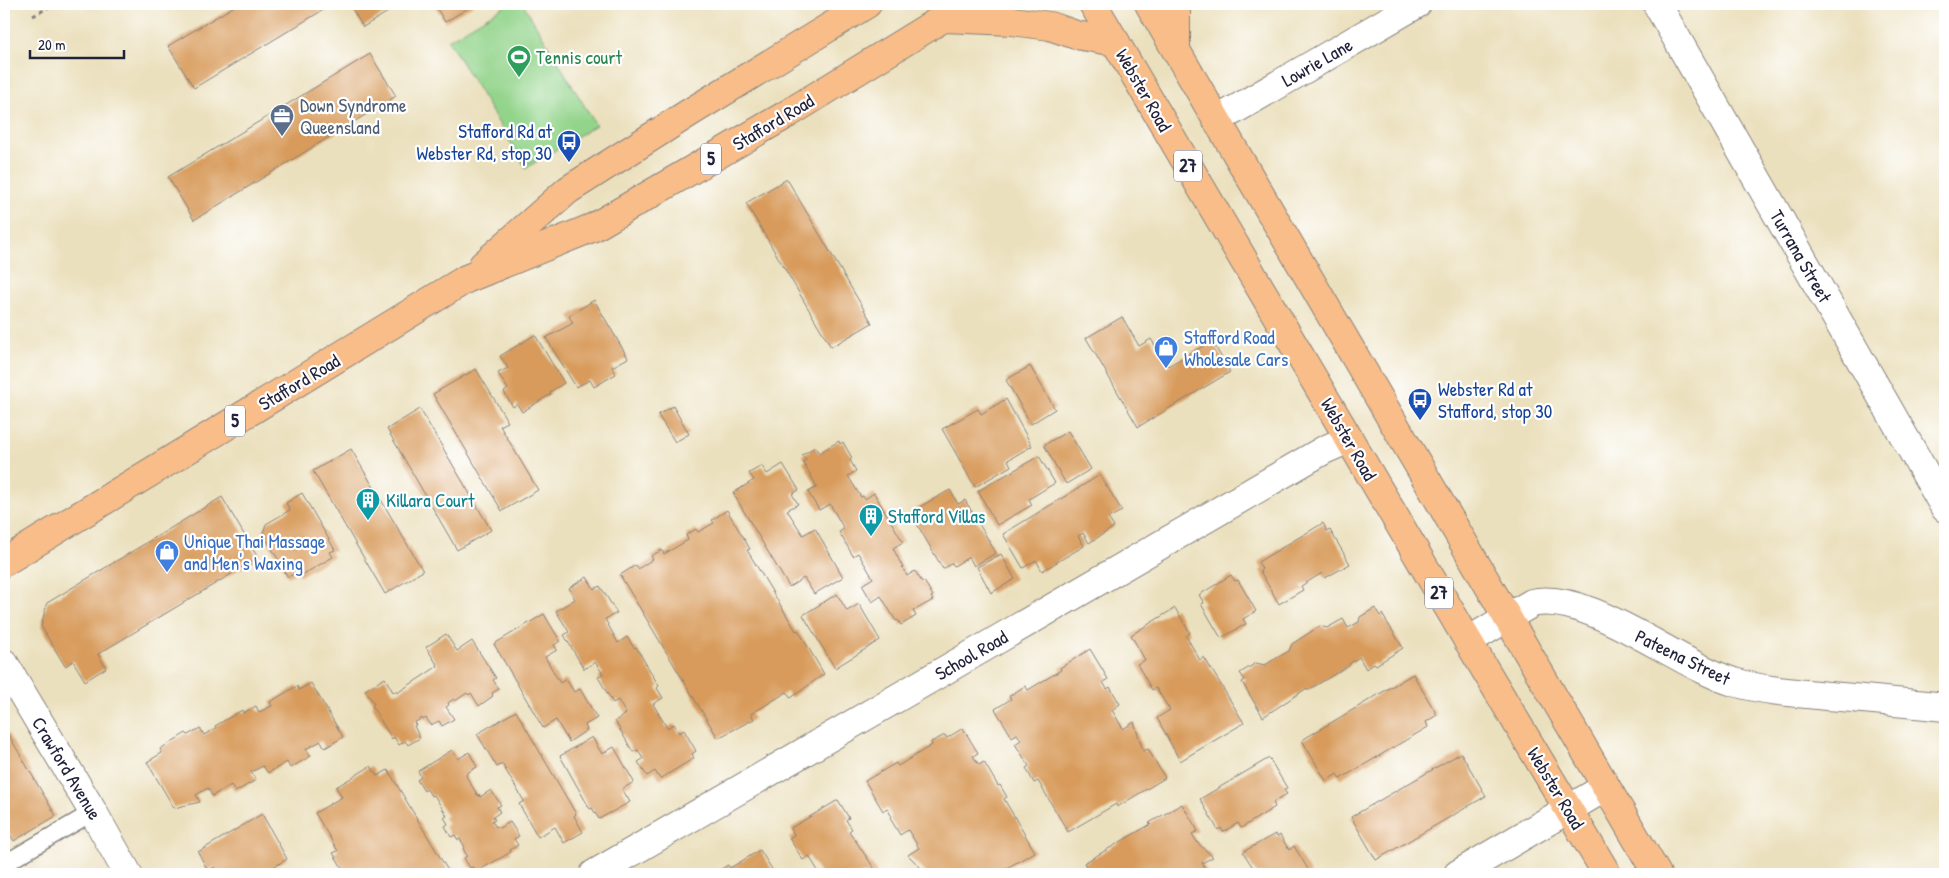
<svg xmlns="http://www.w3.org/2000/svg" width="1949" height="878" viewBox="0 0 1949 878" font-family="'Patrick Hand',sans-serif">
	<rect width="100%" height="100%" fill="#fff"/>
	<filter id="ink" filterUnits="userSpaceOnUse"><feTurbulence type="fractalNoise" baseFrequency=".02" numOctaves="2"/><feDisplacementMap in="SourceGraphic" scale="10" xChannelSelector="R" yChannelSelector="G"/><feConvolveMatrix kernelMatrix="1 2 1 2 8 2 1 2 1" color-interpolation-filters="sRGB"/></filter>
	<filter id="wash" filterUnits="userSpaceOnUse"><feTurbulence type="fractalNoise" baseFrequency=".0096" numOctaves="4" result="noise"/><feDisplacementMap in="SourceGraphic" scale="20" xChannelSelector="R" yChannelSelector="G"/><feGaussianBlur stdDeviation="1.12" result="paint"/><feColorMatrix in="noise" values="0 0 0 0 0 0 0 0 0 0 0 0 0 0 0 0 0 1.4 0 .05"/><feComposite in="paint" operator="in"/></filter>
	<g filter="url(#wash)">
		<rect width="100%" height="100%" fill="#ebe0bd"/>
		<path fill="#93d48b" stroke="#5a7b63" d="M508 4H523L596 125 526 168 448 40Z"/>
		<g id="blocks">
			<g fill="#d89b5b">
				<path d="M238 4H326L328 7 194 88 168 46Z"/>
				<path d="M349 4H401L363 27Z"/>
				<path d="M434 4H475L445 22Z"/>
				<path d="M370 54 396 96 194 220 168 177Z"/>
				<path d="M787 179 872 323 831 347 746 203Z"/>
				<path d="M594 300 628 358 612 367 616 374 594 387 590 380 576 387 546 338 573 323 569 316Z"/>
				<path d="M1122 317 1139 346 1151 339 1168 366 1212 341 1230 372 1138 427 1086 338Z"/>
				<path d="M535 335 564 383 550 392 551 394 522 412 517 404 513 407 504 392 508 389 498 373 508 368 500 356Z"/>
				<path d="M1030 366 1055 409 1031 424 1006 380Z"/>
				<path d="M476 369 508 422 500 426 538 490 502 511 433 394Z"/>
				<path d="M1006 399 1032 446 1008 460 1011 466 975 487 942 429 978 409 981 414Z"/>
				<path d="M673 406 689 434 675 442 658 415Z"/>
				<path d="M420 409 491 530 457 550 387 429Z"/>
				<path d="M1068 431 1091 469 1066 484 1044 445Z"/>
				<path d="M839 441 840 444 843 442 852 458 850 460 856 471 848 476 861 497 863 496 865 499 874 493 903 542 893 548 907 576 915 571 922 582 924 581 933 596 931 597 933 600 913 611 916 616 901 625 898 620 896 621 881 596 872 602 862 585 873 578 858 553 853 556 839 532 844 529 830 504 819 510 808 492 817 487 803 462 806 460 802 455 815 447 819 453Z"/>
				<path d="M351 449 423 571 385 594 313 471Z"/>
				<path d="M1039 456 1055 483 1029 499 1032 505 997 525 978 491Z"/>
				<path d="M783 464 799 490 792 494 798 504 787 510 803 535 815 528 843 577 814 594 804 578 789 587 733 493 754 480 749 473 762 466 767 474Z"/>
				<path d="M1100 475 1122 511 1108 518 1114 527 1089 543 1083 533 1078 536 1084 546 1042 571 1036 560 1023 568 1003 534Z"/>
				<path d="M950 490 958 504 965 500 996 553 974 566 969 557 954 566 952 563 943 569 914 519 918 516 914 510Z"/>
				<path d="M302 493 335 550 330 552 333 557 300 576 297 572 288 577 263 533 266 524 290 510 286 503Z"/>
				<path d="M222 497 258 558 98 654 106 668 85 681 73 661 65 666 41 626 47 603Z"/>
				<path d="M727 510 750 549 747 550 796 631 798 630 824 674 791 698 787 692 751 714 754 719 718 738 620 575 636 565 638 569 653 559 651 556 662 550 664 554 688 540 686 535 696 529 698 532 714 523 712 520Z"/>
				<path d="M1323 523 1327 531 1330 530 1350 564 1325 578 1322 573 1301 586 1303 590 1279 604 1260 571 1262 569 1258 562Z"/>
				<path d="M1001 554 1015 579 991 593 977 567Z"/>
				<path d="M1231 575 1235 581 1238 580 1256 611 1243 619 1246 624 1221 638 1201 604 1204 603 1199 595Z"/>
				<path d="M587 577 594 589 600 586 617 613 605 619 618 643 627 637 634 648 636 647 659 686 657 688 663 698 653 704 667 728 674 724 679 733 684 730 696 751 692 754 694 758 660 779 655 771 647 776 638 762 643 759 638 750 633 752 615 721 626 714 618 700 613 703 606 691 598 677 603 674 595 662 584 669 564 635 569 632 556 611 575 599 569 588Z"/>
				<path d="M837 594 847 611 859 604 880 640 835 668 803 615Z"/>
				<path d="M1175 608 1190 633 1186 636 1200 660 1204 657 1244 723 1180 761 1157 718 1170 710 1156 688 1152 690 1137 664 1145 660 1131 635Z"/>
				<path d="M1375 608 1380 616 1382 614 1403 648 1376 665 1374 663 1366 669 1359 657 1349 664 1350 665 1308 690 1307 688 1263 717 1242 682 1245 680 1240 673 1256 663 1265 665 1275 659 1289 651 1292 644 1320 626 1327 628 1343 619 1348 628 1359 622 1360 617Z"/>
				<path d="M544 614 560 641 554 645 557 650 545 657 560 683 566 679 574 692 580 689 597 718 585 725 587 730 569 742 556 720 543 728 494 644Z"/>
				<path d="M446 634 457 651 472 641 496 678 493 680 499 689 492 693 493 696 479 706 471 693 469 695 467 693 455 701 454 699 448 703 449 705 446 707 454 719 442 726 439 721 431 725 426 718 423 720 422 718 414 723 416 725 414 726 420 738 408 745 405 741 399 745 394 737 392 739 372 706 374 704 365 690 385 678 393 692 396 691 397 693 438 666 426 647Z"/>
				<path d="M1090 649 1108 679 1103 682 1107 689 1110 687 1120 704 1112 710 1123 729 1134 722 1143 751 1148 749 1165 778 1117 807 1116 804 1068 832 1038 781 1034 783 1026 768 1029 766 1015 744 1021 740 1017 734 1012 737 995 709 1011 699 1009 696 1025 686 1028 690 1061 670 1060 668Z"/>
				<path d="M1413 674 1437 715 1426 722 1428 727 1340 779 1337 774 1326 781 1302 740Z"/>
				<path d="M311 683 343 737 325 748 321 741 306 749 311 756 290 768 287 762 268 773 263 766 251 772 256 780 235 792 231 785 212 796 208 788 196 795 200 802 174 808 147 762 162 753 160 749 186 733 188 735 200 728 204 735 216 728 215 726 242 710 243 713 256 706 259 712 272 706 270 702 297 686 299 690Z"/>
				<path d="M516 711 576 814 574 816 583 832 564 843 555 827 538 837 519 804 524 801 502 764 497 767 477 734Z"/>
				<path d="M4 727 56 816 14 841 4 825Z"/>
				<path d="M963 728 978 753 973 756 979 765 984 762 998 786 1000 785 1007 797 1004 799 1035 852 996 874H927L908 855 919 848 908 830 900 835 890 818 892 817 887 808 883 811 865 781 896 763 898 766 932 745 931 742 945 735 947 738Z"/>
				<path d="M592 737 602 754 614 747 634 782 622 789 630 802 599 819 592 808 590 809 560 756Z"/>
				<path d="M452 750 458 759 469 752 477 767 467 773 466 776 478 796 479 794 480 797 491 790 501 805 497 807 500 812 493 817 495 820 492 821 496 827 497 826 499 828 510 822 519 836 514 839 518 845 510 850 511 852 476 872 473 867 470 868 464 858 467 856 463 848 465 847 460 839 458 840 455 835 451 837 445 826 448 824 444 817 447 816 434 795 431 796 427 789 424 791 417 780 421 777 418 771Z"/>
				<path d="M1461 753 1486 796 1376 860 1351 817Z"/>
				<path d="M1269 758 1287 788 1284 790 1287 794 1273 802 1275 807 1241 828 1238 823 1223 832 1221 828 1218 830 1200 799Z"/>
				<path d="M371 766 377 776 388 770 450 874H346L333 853 338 851 315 813 342 797 336 787Z"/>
				<path d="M838 800 849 818 846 820 852 829 849 831 878 874H820L809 856 803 860 789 838 794 835 791 828Z"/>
				<path d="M1182 804 1198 831 1192 834 1197 842 1213 857 1202 863 1208 874H1091L1084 863 1151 824 1149 823Z"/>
				<path d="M262 814 287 859 262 874H218L214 867 208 871 198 852Z"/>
				<path d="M1275 834 1277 837 1280 835 1289 850 1294 846 1311 874H1257L1243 852Z"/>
				<path d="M760 850 775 874H713L728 865 730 868Z"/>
				<path d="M301 869 304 874H293Z"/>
			</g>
		</g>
	</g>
	<g filter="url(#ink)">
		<use href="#blocks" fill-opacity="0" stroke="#86817c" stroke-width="1"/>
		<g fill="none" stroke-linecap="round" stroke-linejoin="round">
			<defs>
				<path id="lane" d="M4 864 93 812"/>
				<g id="street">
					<path d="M1657 4 1945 508"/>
					<path d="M1217 120 1417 4"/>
					<path d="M1468 641 1532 603C1588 590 1677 665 1734 682 1764 691 1797 693 1828 696 1867 699 1906 703 1945 707"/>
					<path d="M4 663 93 812 128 874"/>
					<path d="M594 874 1324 450 1349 439"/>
					<path d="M1458 874 1606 787"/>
				</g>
				<g id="primary">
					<path d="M1093 4 1468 641 1607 874"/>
					<path d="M1149 4 1657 874"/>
				</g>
				<g id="highway">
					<path d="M1176 4V50"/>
					<path d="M944 18 1012 21 1050 26 1076 35 1116 42"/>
					<path d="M483 265 568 190 689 113 867 4"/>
					<path d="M4 562 466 279 594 227 784 116 966 4"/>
				</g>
			</defs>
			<use href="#lane" stroke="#86817c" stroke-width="19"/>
			<use href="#street" stroke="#86817c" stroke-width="30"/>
			<use href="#primary" stroke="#86817c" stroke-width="30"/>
			<use href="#highway" stroke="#86817c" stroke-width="30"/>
			<path stroke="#86817c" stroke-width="3" stroke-dasharray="4 4" stroke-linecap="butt" d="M33 16 55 4"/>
			<use href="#lane" stroke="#fff" stroke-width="16"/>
			<use href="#street" stroke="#fff" stroke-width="28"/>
			<use href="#primary" stroke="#f8bd89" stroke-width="28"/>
			<use href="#highway" stroke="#f8bd89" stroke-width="28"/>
		</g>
	</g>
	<defs>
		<symbol id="stadium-pin" viewBox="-11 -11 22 30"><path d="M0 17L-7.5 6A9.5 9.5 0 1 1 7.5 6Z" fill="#2e9e5b" stroke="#fff"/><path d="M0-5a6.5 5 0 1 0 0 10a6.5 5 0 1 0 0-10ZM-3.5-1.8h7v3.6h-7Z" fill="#fff"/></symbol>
		<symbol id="office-pin" viewBox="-11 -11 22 30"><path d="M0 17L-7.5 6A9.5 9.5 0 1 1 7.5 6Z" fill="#5c6f8a" stroke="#fff"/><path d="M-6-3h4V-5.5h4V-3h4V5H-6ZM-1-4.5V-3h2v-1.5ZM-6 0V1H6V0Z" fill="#fff"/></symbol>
		<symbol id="bus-pin" viewBox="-11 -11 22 30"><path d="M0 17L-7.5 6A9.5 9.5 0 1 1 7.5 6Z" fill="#1a4fb4" stroke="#fff"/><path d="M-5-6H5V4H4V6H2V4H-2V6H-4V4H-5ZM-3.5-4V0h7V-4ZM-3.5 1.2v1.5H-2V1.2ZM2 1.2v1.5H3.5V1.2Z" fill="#fff"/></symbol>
		<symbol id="shop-pin" viewBox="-11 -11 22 30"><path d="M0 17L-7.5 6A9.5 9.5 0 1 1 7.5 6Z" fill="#3f7fe0" stroke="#fff"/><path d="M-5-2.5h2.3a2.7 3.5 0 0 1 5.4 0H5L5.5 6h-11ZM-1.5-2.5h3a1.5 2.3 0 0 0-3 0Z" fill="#fff"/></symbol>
		<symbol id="building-pin" viewBox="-11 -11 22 30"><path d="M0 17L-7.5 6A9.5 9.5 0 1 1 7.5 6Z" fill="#0f9aa8" stroke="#fff"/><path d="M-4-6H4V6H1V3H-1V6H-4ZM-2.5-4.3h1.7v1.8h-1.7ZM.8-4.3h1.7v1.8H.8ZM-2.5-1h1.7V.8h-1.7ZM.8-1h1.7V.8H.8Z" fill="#fff"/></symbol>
	</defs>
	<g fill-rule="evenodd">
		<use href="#stadium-pin" x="505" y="43" width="28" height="38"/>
		<use href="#office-pin" x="268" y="102" width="28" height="38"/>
		<use href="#bus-pin" x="555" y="128" width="28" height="38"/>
		<use href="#shop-pin" x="1152" y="334" width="28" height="38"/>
		<use href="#bus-pin" x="1406" y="386" width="28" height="38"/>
		<use href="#building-pin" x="354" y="486" width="28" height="38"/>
		<use href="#building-pin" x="857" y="502" width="28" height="38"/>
		<use href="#shop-pin" x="153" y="538" width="28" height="38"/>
	</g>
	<g text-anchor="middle" stroke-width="4.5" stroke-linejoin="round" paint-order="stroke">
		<g fill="#fff" stroke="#646476" stroke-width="1">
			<rect x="701" y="143.5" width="20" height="31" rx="4"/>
			<rect x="1174" y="150.5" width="28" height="31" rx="4"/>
			<rect x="225" y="405.5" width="20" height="31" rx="4"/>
			<rect x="1425" y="577.5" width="28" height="31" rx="4"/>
		</g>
		<g font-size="18" font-weight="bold" fill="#22223b">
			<text x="711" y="165">5</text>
			<text x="1188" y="172">27</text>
			<text x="235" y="427">5</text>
			<text x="1439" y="599">27</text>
		</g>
		<g font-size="19" fill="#27864d" stroke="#fff" text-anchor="start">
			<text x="536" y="64">Tennis court</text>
		</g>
		<g font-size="19" fill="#22223b" stroke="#fff">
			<text transform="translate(1317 62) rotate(-30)" y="7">Lowrie Lane</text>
			<text transform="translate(1144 90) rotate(60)" y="7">Webster Road</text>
			<text transform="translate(773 122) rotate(-31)" y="7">Stafford Road</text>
			<text transform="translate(1801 256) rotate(60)" y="7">Turrana Street</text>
			<text transform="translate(299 382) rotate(-31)" y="7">Stafford Road</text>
			<text transform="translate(1349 439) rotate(60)" y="7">Webster Road</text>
			<text transform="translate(971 655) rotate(-30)" y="7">School Road</text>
			<text transform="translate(1683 657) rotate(26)" y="7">Pateena Street</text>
			<text transform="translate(67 768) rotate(59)" y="7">Crawford Avenue</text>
			<text transform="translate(1556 788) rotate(59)" y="7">Webster Road</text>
		</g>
		<g font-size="19" fill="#4e5e75" stroke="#fff" text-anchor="start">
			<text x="300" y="112">Down Syndrome<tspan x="300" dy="22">Queensland</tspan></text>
		</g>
		<g font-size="19" fill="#164399" stroke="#fff" text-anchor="end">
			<text x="552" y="138">Stafford Rd at<tspan x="552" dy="22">Webster Rd, stop 30</tspan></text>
			<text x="1438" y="396" text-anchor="start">Webster Rd at<tspan x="1438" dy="22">Stafford, stop 30</tspan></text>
		</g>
		<g font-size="19" fill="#366cbe" stroke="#fff" text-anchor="start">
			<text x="1184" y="344">Stafford Road<tspan x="1184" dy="22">Wholesale Cars</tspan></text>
			<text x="184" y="548">Unique Thai Massage<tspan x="184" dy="22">and Men's Waxing</tspan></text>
		</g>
		<g font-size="19" fill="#0d838f" stroke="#fff" text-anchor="start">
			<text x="386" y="507">Killara Court</text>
			<text x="888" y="523">Stafford Villas</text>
		</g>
	</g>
	<rect width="1949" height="878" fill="none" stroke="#fff" stroke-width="20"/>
	<path d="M30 50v8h94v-8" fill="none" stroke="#22223b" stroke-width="2.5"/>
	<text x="38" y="50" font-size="15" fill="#22223b" stroke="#ffffff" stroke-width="4" paint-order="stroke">20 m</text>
</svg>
